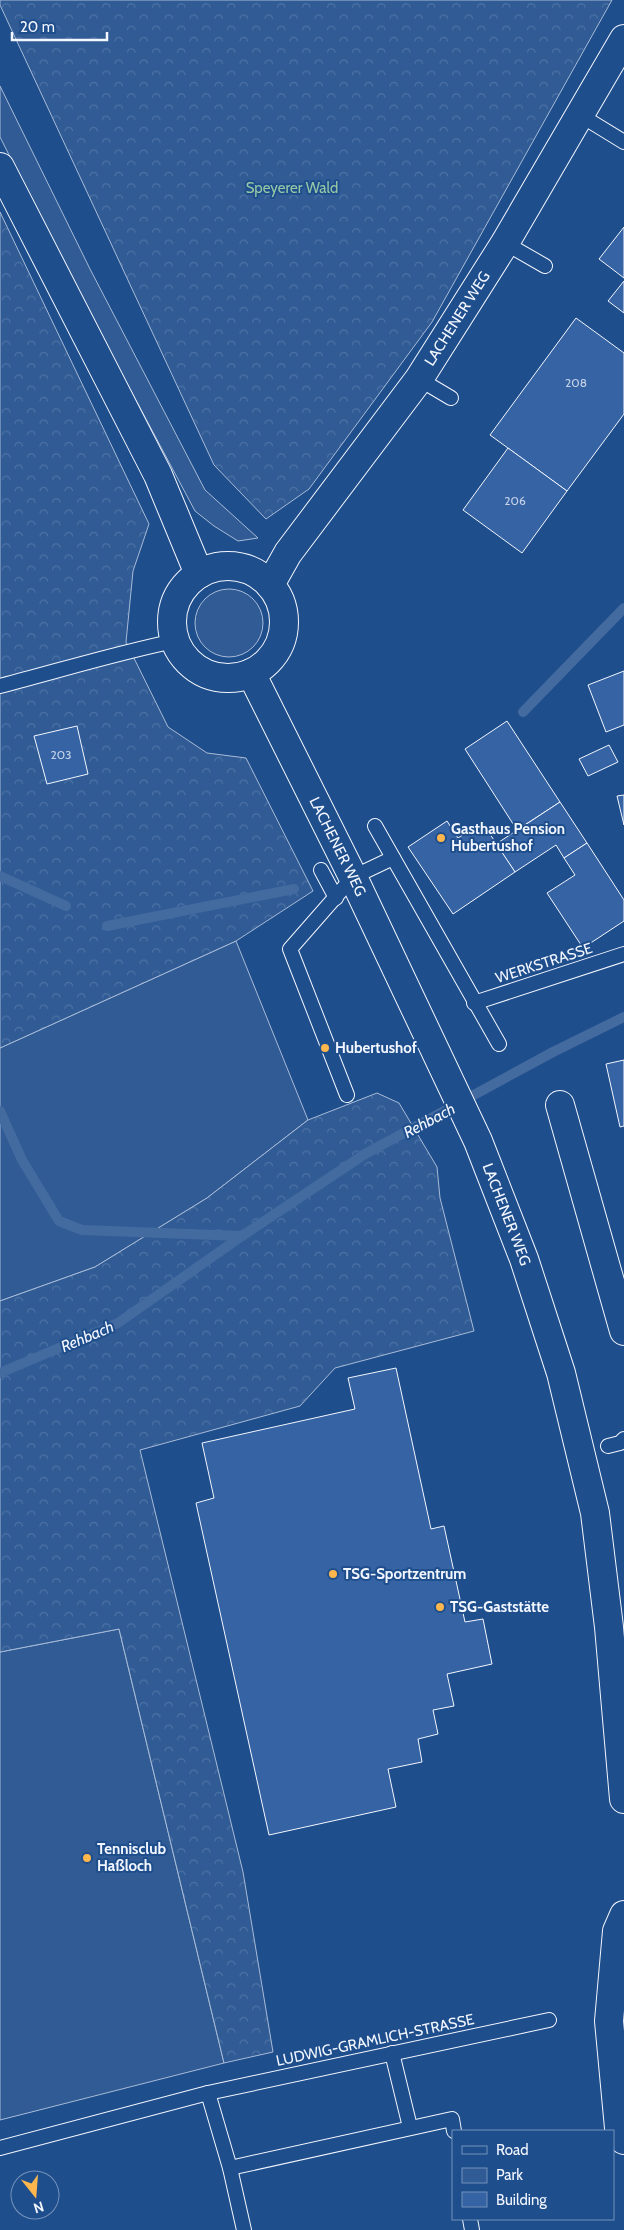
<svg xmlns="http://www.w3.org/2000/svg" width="624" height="2230" viewBox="0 0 624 2230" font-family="Cabin,sans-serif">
	<defs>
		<pattern id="forest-crowns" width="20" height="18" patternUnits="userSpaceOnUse" patternTransform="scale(1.25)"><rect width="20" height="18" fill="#305b95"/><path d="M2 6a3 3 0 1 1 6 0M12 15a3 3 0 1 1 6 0" fill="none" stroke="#4e73a5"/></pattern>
	</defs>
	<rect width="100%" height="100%" fill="#1f4e8c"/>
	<g fill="#305b95" stroke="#a8bbd7">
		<path d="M0 86 90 269 205 490 258 538 238 541 214 526 195 511 73 282 0 137Z"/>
		<circle cx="229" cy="623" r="34"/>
		<path d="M236 941 308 1120 207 1198 95 1267 0 1301V1048Z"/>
		<path d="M119 1629 224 2063 0 2120V1652Z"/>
	</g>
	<g fill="url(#forest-crowns)" stroke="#a8bbd7">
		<path d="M0 0H612L432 322 309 489 266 519 214 465 0 5Z"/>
		<path d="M0 212 149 524 133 571 126 642 168 727 207 753 246 758 313 891 236 941 0 1048Z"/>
		<path d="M377 1093 399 1103 437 1167 440 1198 474 1331 335 1368 300 1406 140 1450 243 1872 273 2052 224 2063 119 1629 0 1652V1301L95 1267 207 1198 308 1120Z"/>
	</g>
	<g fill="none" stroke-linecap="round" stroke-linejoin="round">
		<g stroke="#446ba0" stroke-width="10">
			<path d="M523 712 624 608"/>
			<path d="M0 876 66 906"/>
			<path d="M107 926 294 889"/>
			<path d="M0 1111 22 1160 59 1221 82 1230 242 1236"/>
			<path d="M0 1373 118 1323 242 1236 365 1154 553 1052 624 1017"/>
		</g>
	</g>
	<g fill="#3563a3" stroke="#f2f6ff">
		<path d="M624 227V278L599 259Z"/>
		<path d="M624 281V313L608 301Z"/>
		<path d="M576 318 624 353V414L567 491 490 435Z"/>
		<path d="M508 448 567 491 522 553 463 510Z"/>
		<path d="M624 671V725L606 732 588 685Z"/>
		<path d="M507 721 560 802 517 830 465 749Z"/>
		<path d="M77 726 88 774 47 784 34 736Z"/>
		<path d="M609 745 618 762 588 776 579 759Z"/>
		<path d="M624 795V825L617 796Z"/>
		<path d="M560 802 587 843 564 858 556 845 515 872 496 844Z"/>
		<path d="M447 821 458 838 482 822 515 872 453 914 408 847Z"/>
		<path d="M587 843 624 900V921L583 948 547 893 575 875 564 858Z"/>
		<path d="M624 1060V1126L620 1127 606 1064Z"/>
		<path d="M396 1368 431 1529 444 1526 465 1622 483 1619 492 1664 447 1674 454 1706 433 1710 438 1734 418 1739 422 1762 388 1769 396 1807 269 1835 196 1503 214 1498 202 1443 355 1409 348 1378Z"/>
	</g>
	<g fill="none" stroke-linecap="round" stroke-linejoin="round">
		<defs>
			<g id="service">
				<path d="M580 115 624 142"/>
				<path d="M505 243 545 266"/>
				<path d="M419 379 451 398"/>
				<path d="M0 686C58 671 116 653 175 641"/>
				<path d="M375 826 499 1044"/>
				<path d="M321 870 336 898"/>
				<path d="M474 1003 624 954"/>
				<path d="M347 1095 290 949 353 877 393 858"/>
				<path d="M608 1446 620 1443 624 1439"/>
				<path d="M392 2053 410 2127"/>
				<path d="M208 2093 230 2168 244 2230"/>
				<path d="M0 2148 208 2093 549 2020"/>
				<path d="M230 2168 452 2119 454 2131"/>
				<path d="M470 2219 472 2230"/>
			</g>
			<path id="minor" d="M560 1105 624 1331"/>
			<g id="tertiary">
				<path id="s1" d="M270 585 288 553 419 379 505 243 624 39"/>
			</g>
			<g id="secondary">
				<path d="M0 167 158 475 199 574"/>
				<circle cx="228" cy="622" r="56"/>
				<path id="s2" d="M251 673 353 877 478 1141 524 1259 561 1373 595 1513 609 1627 624 1799"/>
				<path d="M624 1915 617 1931 609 2021 619 2128 624 2140"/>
			</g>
		</defs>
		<use href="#service" stroke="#f2f6ff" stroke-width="16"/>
		<use href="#minor" stroke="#f2f6ff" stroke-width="30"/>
		<use href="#tertiary" stroke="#f2f6ff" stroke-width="30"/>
		<use href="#secondary" stroke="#f2f6ff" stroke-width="30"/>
		<use href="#service" stroke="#1f4e8c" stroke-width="14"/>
		<use href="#minor" stroke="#1f4e8c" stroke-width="28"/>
		<use href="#tertiary" stroke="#1f4e8c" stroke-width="28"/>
		<use href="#secondary" stroke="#1f4e8c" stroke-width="28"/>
	</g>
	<g fill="#ffb74d" stroke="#1f4e8c" stroke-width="2">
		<circle cx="441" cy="838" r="5"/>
		<circle cx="325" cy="1048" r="5"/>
		<circle cx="333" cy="1574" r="5"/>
		<circle cx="440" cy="1607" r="5"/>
		<circle cx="87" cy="1858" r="5"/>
	</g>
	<g text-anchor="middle" stroke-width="4" stroke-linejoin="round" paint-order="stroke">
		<g font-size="12" fill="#c3d1e8">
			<text x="576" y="387">208</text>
			<text x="515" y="505">206</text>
			<text x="61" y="759">203</text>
		</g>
		<g font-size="15" fill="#97c8a6" stroke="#1f4e8c">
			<text x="292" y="193">Speyerer Wald</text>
		</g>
		<g font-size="15" fill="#f2f6ff" stroke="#1f4e8c">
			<text dy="5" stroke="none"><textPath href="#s1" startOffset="326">LACHENER WEG</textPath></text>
			<text dy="5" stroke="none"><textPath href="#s2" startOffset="194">LACHENER WEG</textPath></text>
			<text transform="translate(544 963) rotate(-18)" y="5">WERKSTRASSE</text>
			<text dy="5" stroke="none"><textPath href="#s2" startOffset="599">LACHENER WEG</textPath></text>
			<text transform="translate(375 2040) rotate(-12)" y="5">LUDWIG-GRAMLICH-STRASSE</text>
		</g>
		<g font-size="15" font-weight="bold" fill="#f2f6ff" stroke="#1f4e8c" text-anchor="start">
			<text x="451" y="834">Gasthaus Pension<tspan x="451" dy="17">Hubertushof</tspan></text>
			<text x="335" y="1053">Hubertushof</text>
			<text x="343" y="1579">TSG-Sportzentrum</text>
			<text x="450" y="1612">TSG-Gaststätte</text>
			<text x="97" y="1854">Tennisclub<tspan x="97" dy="17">Haßloch</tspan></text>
		</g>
		<g font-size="16" font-style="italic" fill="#f2f6ff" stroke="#1f4e8c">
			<text transform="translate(429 1120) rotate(-28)" y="6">Rehbach</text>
			<text transform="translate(87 1336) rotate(-23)" y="6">Rehbach</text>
		</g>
	</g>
	<rect x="452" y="2130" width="162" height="90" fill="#1f4e8c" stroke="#7391ba"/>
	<rect x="462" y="2146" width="25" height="8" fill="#1f4e8c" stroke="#7391ba"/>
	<text x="496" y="2155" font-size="15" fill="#f2f6ff">Road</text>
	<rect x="462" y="2168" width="25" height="15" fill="#305b95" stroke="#7391ba"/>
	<text x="496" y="2180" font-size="15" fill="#f2f6ff">Park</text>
	<rect x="462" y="2192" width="25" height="15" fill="#3563a3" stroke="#7391ba"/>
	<text x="496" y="2205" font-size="15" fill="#f2f6ff">Building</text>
	<g transform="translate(35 2195) rotate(163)"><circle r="24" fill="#1f4e8c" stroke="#7391ba"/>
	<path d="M0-4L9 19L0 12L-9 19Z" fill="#ffb74d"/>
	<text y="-8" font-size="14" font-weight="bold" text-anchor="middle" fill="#f2f6ff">N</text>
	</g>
	<path d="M12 32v8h95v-8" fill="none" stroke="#f2f6ff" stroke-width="2.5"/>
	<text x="20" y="32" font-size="15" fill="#f2f6ff" stroke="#1f4e8c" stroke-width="4" paint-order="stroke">20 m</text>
</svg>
